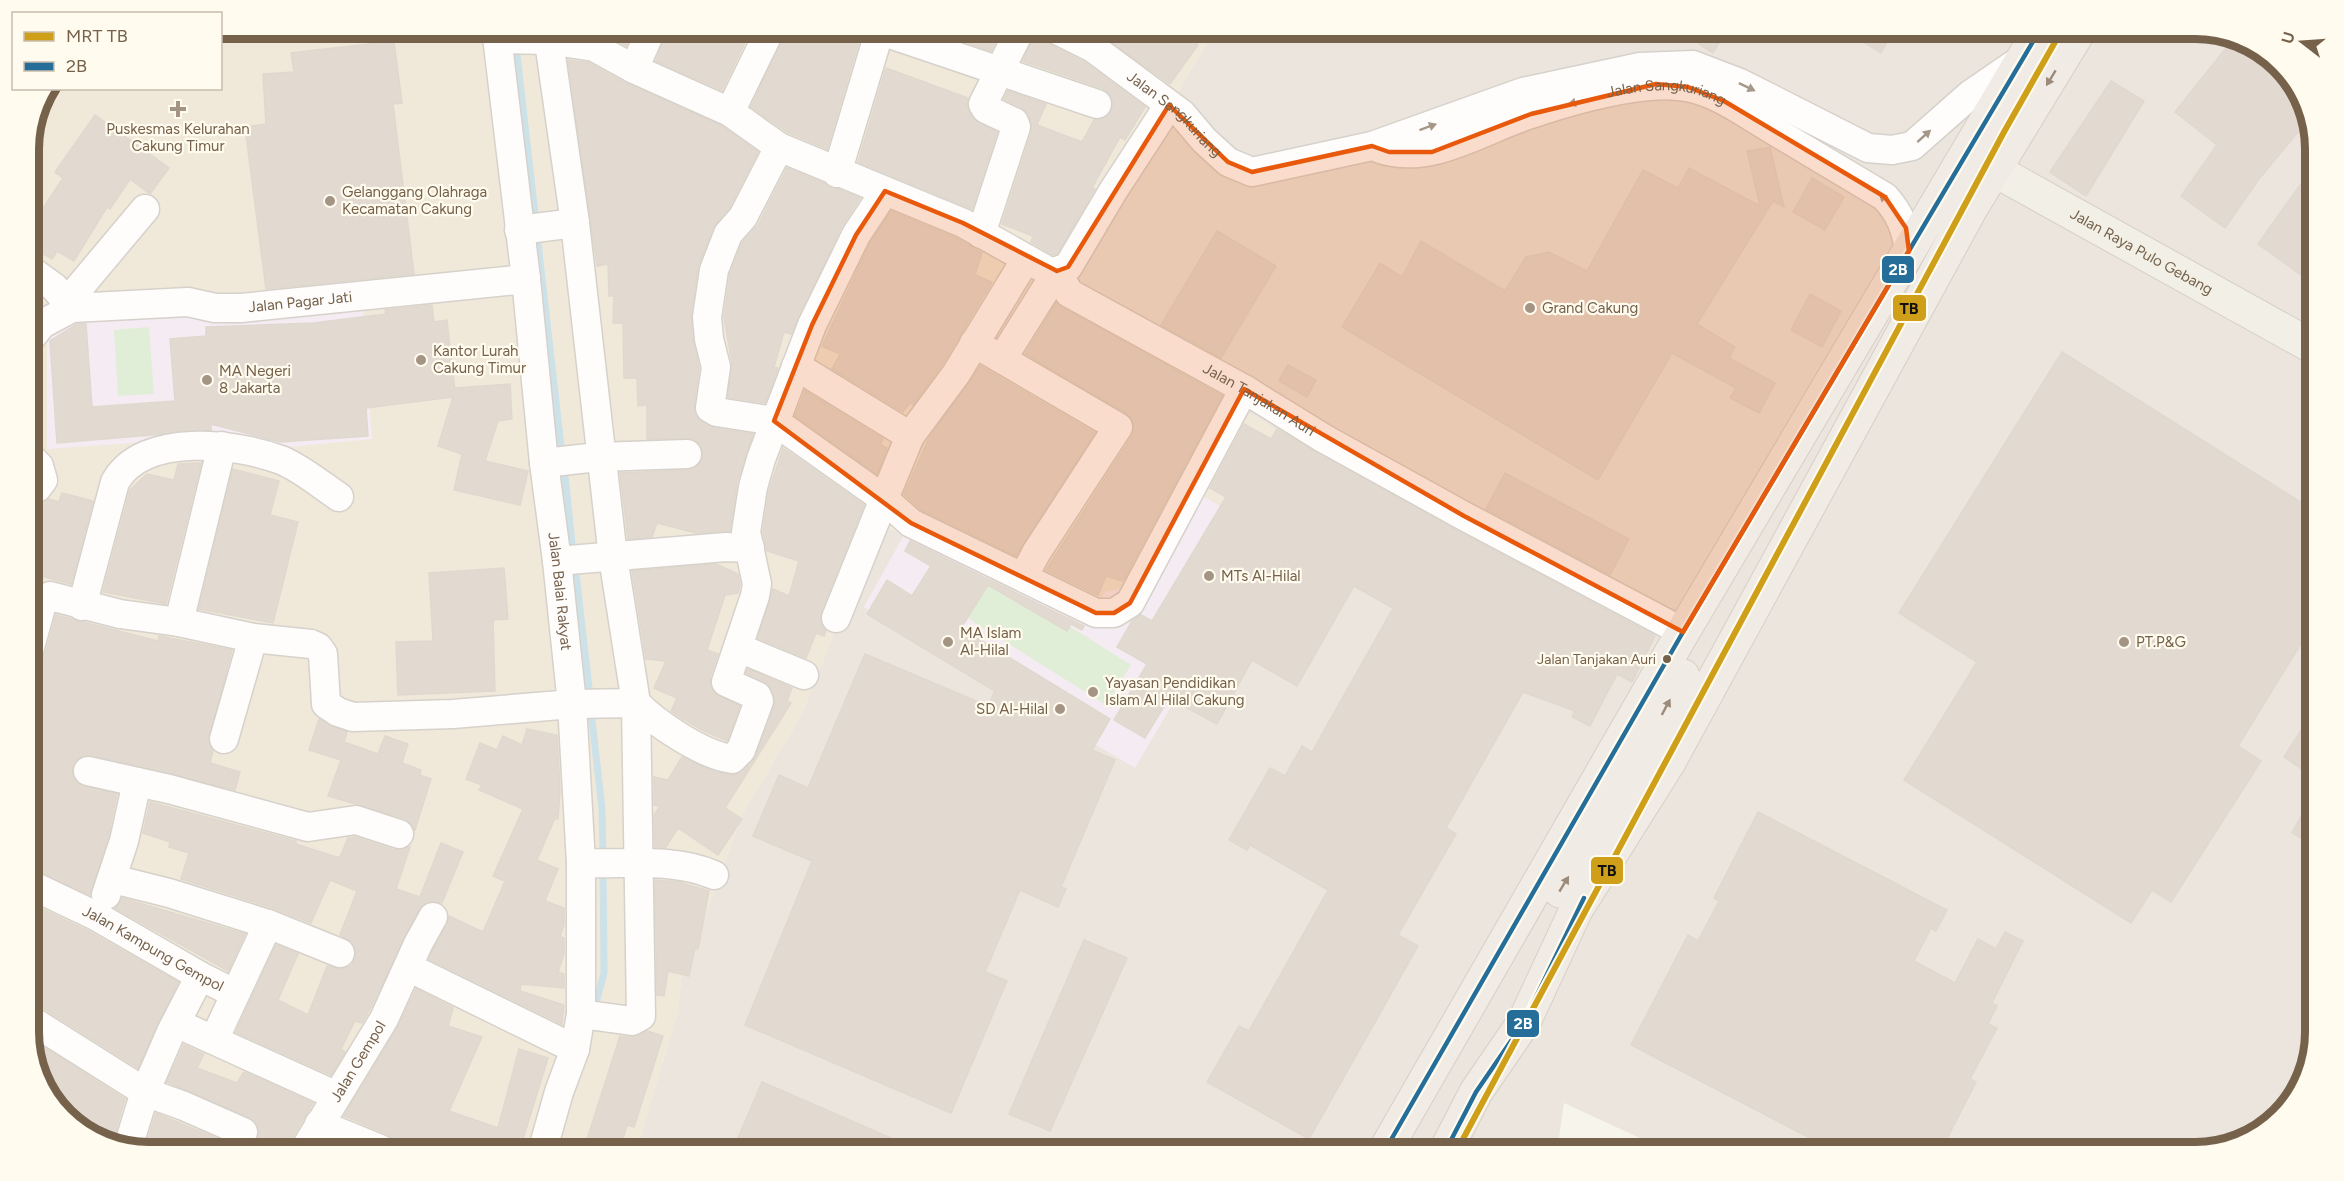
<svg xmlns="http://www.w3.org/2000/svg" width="2344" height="1181" viewBox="0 0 2344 1181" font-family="Figtree,sans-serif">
	<rect width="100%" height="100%" fill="#f7f4ec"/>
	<path fill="#f0e9da" d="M221 29H1215L1060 301 1354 476 1109 630 877 526 801 716 743 813 681 980 678 1012 636 1152H149L96 1140 49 1099 29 1040V142L38 103 47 89 220 88Z"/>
	<path fill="#ebe5dd" d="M2195 28 2248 41 2295 82 2315 142V1032L2303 1085 2262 1132 2189 1152H1670L1564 1103 1557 1152H636L678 1012 681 980 743 813 801 716 877 526 955 549 1109 630 1297 574 1354 476 1059 301 1215 29Z"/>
	<g fill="#f5ebf3">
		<path d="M362 298 372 439 279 448 216 437 47 449V322Z"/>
		<path d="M1189 488 1271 536 1135 768 864 607 909 526 1090 616 1105 592 1126 587Z"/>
	</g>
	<g fill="#e1eed7">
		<path d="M149 327 154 394 118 396 114 330Z"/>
		<path d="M992 577 1131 665 1106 705 966 617Z"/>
	</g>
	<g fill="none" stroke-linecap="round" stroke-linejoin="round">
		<g stroke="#cde2e8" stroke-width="7">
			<path d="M516 46 536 223"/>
			<path d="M537 234 562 455"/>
			<path d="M564 466 573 554"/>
			<path d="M575 565 590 697"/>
			<path d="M591 711 602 809 603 858"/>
			<path d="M594 1010 604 973 603 869"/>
		</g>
	</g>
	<g fill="#e2dad1" stroke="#e0d8ce" stroke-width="1.5">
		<path d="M582 28H634L626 46 602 32Z"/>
		<path d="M668 28H752L722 90 656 61Z"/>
		<path d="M787 28H863L827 149 787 132 751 107Z"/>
		<path d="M925 28H1002L991 51Z"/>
		<path d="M1091 28H1176L1198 45 1170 84Z"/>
		<path d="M1708 28H1728L1713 53 1699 44Z"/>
		<path d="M1841 28H1895L1881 53Z"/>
		<path d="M1037 30 1045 42 1084 62 1145 107 1125 140 1120 137 1092 188 1095 189 1057 254 1053 255 1031 242 1033 236 1002 224 1032 131 1029 115 1021 107 1004 99 1008 91 1046 104 1037 125 1082 142 1094 120 1108 116 1113 101 1110 94 1102 88 1023 61Z"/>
		<path d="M2234 38 2248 41 2295 82 2308 120 2259 179 2225 228 2181 196 2217 145 2175 112Z"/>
		<path d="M394 41 402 103 393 104 414 274 266 289 245 127 266 124 263 74 294 72 291 53Z"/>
		<path d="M568 60 589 63 627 84 722 126 758 152 729 208 713 228 698 267 691 315 693 340 699 368 694 406 696 416 714 428 753 434 737 482 730 531 696 533 657 523 652 537 628 539 620 473 688 470 701 462 703 453 701 445 694 439H647V405L638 406 637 378H624L623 323H613L614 296H609L608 264 597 266Z"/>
		<path d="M886 68 968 98 967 105 972 118 997 132 972 209 858 162Z"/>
		<path d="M2111 81 2144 101 2086 196 2050 172Z"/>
		<path d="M95 115 169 168 150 194 130 179 110 209 107 207 74 261 57 251 52 259 29 246V221L35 210 40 213 63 178 55 172Z"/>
		<path d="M1770 147 1784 207 1773 201 1697 324 1735 347 1729 358 1775 383 1759 413 1730 398 1736 388 1672 353 1598 480 1342 327 1380 263 1402 277 1421 241 1505 291 1526 257 1549 252 1587 271 1643 170 1678 188 1689 168 1760 206 1747 151Z"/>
		<path d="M2315 164V285L2258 244Z"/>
		<path d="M787 168 860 198 841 228 791 334 784 332 774 367 778 368 765 403 728 397 732 363 724 317 730 274 742 243 758 225Z"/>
		<path d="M1812 178 1844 197 1825 230 1793 212Z"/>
		<path d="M891 211 956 238 982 253 975 275 992 282 942 365 913 405 910 403 903 412 832 369 840 354 822 346 870 243Z"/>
		<path d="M1217 231 1276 266 1221 358 1161 325Z"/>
		<path d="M1810 294 1841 311 1822 347 1791 330Z"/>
		<path d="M1056 303 1222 396 1123 581 1106 576 1098 595 1046 570 1132 436 1134 427 1132 419 1126 413 1025 354Z"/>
		<path d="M432 305 434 322 447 320 455 391 456 388 510 384 512 419 498 421 485 461 528 471 520 505 454 490 462 454 438 446 453 397 366 408 368 436 280 442 211 424V430L57 443 50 341 77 324H86L92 407 175 401 170 339 206 336V327L313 323 386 314 385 310Z"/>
		<path d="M2062 352 2315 511V621L2238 746 2261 761 2171 902 2152 890 2131 923 1904 780 1977 662 1899 613Z"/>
		<path d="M1288 365 1316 380 1307 397 1279 381Z"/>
		<path d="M980 366 1095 433 1016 556 920 509 904 494 929 438Z"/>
		<path d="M805 391 883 439 880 444 887 448 877 474 795 416Z"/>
		<path d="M1244 424 1271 439 1277 429 1456 530 1655 636 1632 682 1617 674 1590 726 1572 717 1575 711 1523 692 1446 828 1456 834 1398 935 1418 946 1309 1139 1207 1082 1239 1026 1249 1031 1328 890 1250 845 1247 850 1229 840 1270 768 1285 776 1302 746 1312 752 1393 608 1354 586 1297 686 1252 660 1217 724 1169 698 1145 738 1114 720 1147 664 1117 647 1132 621 1141 615 1152 621 1226 497 1210 488Z"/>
		<path d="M783 448 864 505 821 612 820 621 826 630 824 636 816 633 806 658 758 638 773 589 789 596 799 561 767 551 763 532 769 491Z"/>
		<path d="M201 463 166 604 103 592 130 490 147 474 174 480 178 464Z"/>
		<path d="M233 469 279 481 270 515 298 522 273 623 199 609Z"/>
		<path d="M1505 473 1629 539 1610 575 1486 509Z"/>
		<path d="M62 493 93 501 71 584 29 573V507L49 499 59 502Z"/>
		<path d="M910 541 1084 626 1082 630 1071 624 1067 631 988 585 961 628 1110 719 1092 750 1115 760 1061 887 1066 889 1058 907 1020 890 985 972 1007 981 951 1113 745 1025 812 861 753 836 779 775 808 788 865 654 988 706 995 691 867 614 887 580 912 596 931 566 905 551Z"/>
		<path d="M716 564 738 574 740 584 738 593 725 595 707 650 718 654 710 677 713 692 740 706 727 741 702 730 677 715 671 711 677 698 654 688 666 661 646 659 632 571Z"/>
		<path d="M504 568 508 619 493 620 495 691 398 695 396 642 433 641 429 573Z"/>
		<path d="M56 615 158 641 159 636 232 650 208 742 213 751 210 763 240 772 235 790 92 755 83 756 76 760 72 775 77 783 117 794 108 837 90 895 29 868V667L40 663 45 656Z"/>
		<path d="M748 669 792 688 787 701 791 703 725 808 742 819 718 855 678 828 666 847H655L654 815 660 806 654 805V777L668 780 682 757 715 772 736 775 756 756 774 707V696L764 681 746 673Z"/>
		<path d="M2315 708V778L2284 757Z"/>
		<path d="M319 719 347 732 344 742 378 754 385 736 408 744 402 763 421 770 420 775 431 779 415 830 404 818 328 796 341 760 309 750Z"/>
		<path d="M527 729 557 735 560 790 558 819 555 818 537 860 558 869 545 901 564 908V925L560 937 564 938V954L558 972 564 974V988L521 984 520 991 564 1005 562 1024 429 959 449 916 483 932 505 881 493 876 523 809 479 790 482 785 466 779 480 743 497 750 503 736 522 745Z"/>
		<path d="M2315 791V846L2292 833Z"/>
		<path d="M150 802 296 841V844L336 857H340L348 838 355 837 394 850 410 847 396 889 420 897 441 843 463 852 442 903 432 901 419 909 369 1011 362 1023 355 1021 341 1049 345 1052 331 1075 236 1032 276 945 298 954 278 1000 308 1015 327 966 342 969 351 966 355 959 356 950 353 942 340 935 357 891 330 880 311 923 273 908 181 879 189 853 169 847 170 842 143 833Z"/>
		<path d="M1758 812 1947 910 1936 931 1931 928 1914 961 1955 983 1978 939 1996 949 2005 932 2023 941 1992 1003 1997 1006 1988 1024 1997 1028 1970 1079 1976 1082 1940 1152H1837L1631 1045 1688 935 1698 941 1719 901 1714 898Z"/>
		<path d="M655 880 679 882 709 891 698 949 695 948 689 976 668 971 664 996 657 995Z"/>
		<path d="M122 898 245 934 228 971 115 908Z"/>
		<path d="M40 908 88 931 178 982 138 1068 38 1005 29 1003V930Z"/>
		<path d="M1084 940 1127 958 1050 1131 1009 1114Z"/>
		<path d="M416 989 453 1008 448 1026 482 1037 449 1111 498 1128 519 1049 548 1058 519 1152H396L393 1139 387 1134 344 1116 398 1027Z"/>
		<path d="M647 1031 663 1036 634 1127 627 1125 619 1152H583L620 1036 630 1037Z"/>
		<path d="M29 1038 125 1099 112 1144 86 1127 84 1129 67 1115 71 1112 49 1098Z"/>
		<path d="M184 1045 204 1054 197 1068 237 1083 244 1072 313 1103 289 1143 287 1152 144 1151 156 1113 237 1147 252 1146 258 1138 259 1130 250 1117 167 1082Z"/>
		<path d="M762 1082 923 1152H732Z"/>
	</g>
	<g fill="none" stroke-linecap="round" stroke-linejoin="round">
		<defs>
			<g id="minor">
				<path id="s1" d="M496 28 526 279 544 463 557 561 572 704 581 863V1014L575 1049 559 1092 542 1152"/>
				<path d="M547 28 575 223 613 557 636 703 641 1016 632 1021 581 1014"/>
				<path id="s2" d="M1053 28 1093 48 1182 114 1204 140 1228 162 1252 172 1372 146 1523 92 1640 67 1693 65 1740 83 1868 148 1892 150 1912 146 1971 94 2025 57"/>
				<path d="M497 39 548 40 594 47 634 69 730 112 779 147 963 223 1043 268"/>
				<path d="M634 69 652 28"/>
				<path d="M730 112 771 28"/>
				<path d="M779 147 743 217 728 234 714 270 707 317 709 339 716 367 710 408 717 412 774 421 884 499 910 436 956 374 1026 259"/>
				<path id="s3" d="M1380 149C1432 166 1483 129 1531 114 1572 100 1645 79 1686 87 1716 92 1743 112 1768 127 1807 150 1846 174 1885 197 1900 214 1906 228 1909 251"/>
				<path d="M837 173 879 33 884 32 1097 104"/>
				<path d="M519 230 575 223"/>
				<path d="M981 234 1016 127 1014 122 986 109 983 104 1021 28"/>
				<path d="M29 269 54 287 72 308"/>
				<path id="s4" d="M1057 271 1069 293 1244 389 1323 438 1464 516 1683 632"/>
				<path d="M1057 271 1068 267 1113 191 1169 105"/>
				<path d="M67 302 145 209"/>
				<path id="s5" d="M29 340 42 324 72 308 188 302 215 308H241L526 279"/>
				<path d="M974 343 1118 427 1036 553 1024 576"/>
				<path d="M1002 359 1057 271"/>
				<path d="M796 366 910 436"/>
				<path d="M29 456 39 466 43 480 37 488 29 491"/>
				<path d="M544 463 598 457 687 454"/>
				<path d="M557 561 726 547 750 548"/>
				<path d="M82 606 115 482C143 432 236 443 281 460 301 468 321 485 339 497"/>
				<path d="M836 618 884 499 911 523 1096 613H1114L1130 603 1244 389"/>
				<path d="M179 622 222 446"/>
				<path d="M739 648 804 675"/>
				<path d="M29 651 43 600 50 596 120 614 179 622 253 638 311 644 318 647 323 654 326 704 338 712 353 717 453 714 572 704 636 703C656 724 703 755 732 759L741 750 759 701 757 696 726 682 755 596 757 584 746 532 753 487 761 459 812 325 856 235 885 191"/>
				<path d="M224 739 253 638"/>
				<path d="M88 771 169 789 308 827 356 820 399 834"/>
				<path d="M581 863C625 865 672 857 714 875"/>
				<path d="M113 879 169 893 268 924"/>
				<path id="s6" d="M29 884 96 916 200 976 234 993"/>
				<path d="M106 895 124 841 137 782"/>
				<path d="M408 967 575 1049"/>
				<path d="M29 1019 145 1092 184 1106 243 1132"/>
				<path d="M176 1023 337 1096"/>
				<path d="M214 1040 268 924 340 953"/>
				<path d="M319 1124 380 1149"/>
				<path d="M128 1147 145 1092 171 1032 200 976"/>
				<path id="s7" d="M303 1152 384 1019 418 944 433 917"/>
			</g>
			<g id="major">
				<path id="s8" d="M1971 157 2315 348"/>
			</g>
			<g id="highway">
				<path d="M1560 891 1638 759 1683 676"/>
				<path d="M1384 1152 1683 632 2041 28"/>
				<path d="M1445 1152 1476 1092 1524 1022 1576 910 1669 762 1970 210 2081 28"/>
			</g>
		</defs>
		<use href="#minor" stroke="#d6d1ca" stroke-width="31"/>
		<use href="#major" stroke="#d6cfc6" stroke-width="35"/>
		<use href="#highway" stroke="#d6cfc6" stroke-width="35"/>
		<use href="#minor" stroke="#fefdfc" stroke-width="28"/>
		<use href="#major" stroke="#f2f0e6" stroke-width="33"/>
		<use href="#highway" stroke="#f1ebe5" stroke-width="33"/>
		<defs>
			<g id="bus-1">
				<path d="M1450 1142 1476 1092 1524 1022 1584 898"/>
				<path d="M1384 1152 1683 632 2041 28"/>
			</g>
		</defs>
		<use href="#bus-1" stroke="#fffbee" stroke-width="9"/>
		<use href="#bus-1" stroke="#256e99" stroke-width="4.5"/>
		<defs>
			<path id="metro-1" d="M1456 1152 2004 132 2063 28"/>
		</defs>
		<use href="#metro-1" stroke="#fffbee" stroke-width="10"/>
		<use href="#metro-1" stroke="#cf9f1a" stroke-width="6"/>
	</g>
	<defs><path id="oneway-solid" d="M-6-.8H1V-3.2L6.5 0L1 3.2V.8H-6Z" transform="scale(1.5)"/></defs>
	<g fill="#9b8a79">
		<use href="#oneway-solid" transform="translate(2051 78) rotate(121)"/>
		<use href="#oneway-solid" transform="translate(1666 707) rotate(-62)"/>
		<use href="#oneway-solid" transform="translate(1564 884) rotate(-59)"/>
	</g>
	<g fill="#a69889">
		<use href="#oneway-solid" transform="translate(1747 87) rotate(26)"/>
		<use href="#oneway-solid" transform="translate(1577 102) rotate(166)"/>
		<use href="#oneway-solid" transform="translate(1428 127) rotate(-20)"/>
		<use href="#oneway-solid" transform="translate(1924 136) rotate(-42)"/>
		<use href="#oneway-solid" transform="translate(1886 200) rotate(-138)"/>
	</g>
	<path fill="#e8590c" fill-opacity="0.2" stroke="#e8590c" stroke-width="4.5" stroke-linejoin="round" d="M1656 84 1688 87 1724 101 1885 197 1906 228 1909 251 1683 632 1464 516 1244 389 1130 603 1114 613H1096L911 523 774 421 812 325 856 235 885 191 963 223 1057 271 1068 267 1169 105 1228 162 1252 172 1372 146 1389 152H1432L1531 114Z"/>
	<g fill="#a39483" stroke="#fffbee" stroke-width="2">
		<path d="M175 100h6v6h6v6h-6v6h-6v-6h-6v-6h6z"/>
		<circle cx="330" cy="201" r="6"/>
		<circle cx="1530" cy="308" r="6"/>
		<circle cx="421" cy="360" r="6"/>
		<circle cx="207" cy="380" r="6"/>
		<circle cx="1209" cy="576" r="6"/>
		<circle cx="948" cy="642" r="6"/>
		<circle cx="2124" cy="642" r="6"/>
		<circle cx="1093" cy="692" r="6"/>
		<circle cx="1060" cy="709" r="6"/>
	</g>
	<circle fill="#76614b" stroke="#fffbee" stroke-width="2" cx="1667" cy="659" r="5"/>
	<g text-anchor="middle" stroke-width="4.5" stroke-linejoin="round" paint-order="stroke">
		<g font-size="14" fill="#76614b" stroke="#fffbee" text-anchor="end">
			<text x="1656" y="664">Jalan Tanjakan Auri</text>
		</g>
		<g font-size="15" fill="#76614b" stroke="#fffbee">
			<text dy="5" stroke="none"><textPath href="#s3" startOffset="298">Jalan Sangkuriang</textPath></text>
			<text dy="5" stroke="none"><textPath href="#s2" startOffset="150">Jalan Sangkuriang</textPath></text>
			<text dy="5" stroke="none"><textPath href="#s8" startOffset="195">Jalan Raya Pulo Gebang</textPath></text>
			<text dy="5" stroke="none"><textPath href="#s5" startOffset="284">Jalan Pagar Jati</textPath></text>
			<text dy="5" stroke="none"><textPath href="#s4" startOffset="243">Jalan Tanjakan Auri</textPath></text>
			<text dy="5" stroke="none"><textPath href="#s1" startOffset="567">Jalan Balai Rakyat</textPath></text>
			<text dy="5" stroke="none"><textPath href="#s6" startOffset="140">Jalan Kampung Gempol</textPath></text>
			<text dy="5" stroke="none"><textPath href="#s7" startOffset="106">Jalan Gempol</textPath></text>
		</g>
		<g font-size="15" fill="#76614b" stroke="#fffbee" text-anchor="start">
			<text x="178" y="134" text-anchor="middle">Puskesmas Kelurahan<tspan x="178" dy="17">Cakung Timur</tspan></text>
			<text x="342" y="197">Gelanggang Olahraga<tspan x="342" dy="17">Kecamatan Cakung</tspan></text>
			<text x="1542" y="313">Grand Cakung</text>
			<text x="433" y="356">Kantor Lurah<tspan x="433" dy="17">Cakung Timur</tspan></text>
			<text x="219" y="376">MA Negeri<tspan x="219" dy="17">8 Jakarta</tspan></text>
			<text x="1221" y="581">MTs Al-Hilal</text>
			<text x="960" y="638">MA Islam<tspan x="960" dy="17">Al-Hilal</tspan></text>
			<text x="2136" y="647">PT.P&amp;G</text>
			<text x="1105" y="688">Yayasan Pendidikan<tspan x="1105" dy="17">Islam Al Hilal Cakung</tspan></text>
			<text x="1048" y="714" text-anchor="end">SD Al-Hilal</text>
		</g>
	</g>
	<path d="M0 0H2344V1181H0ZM149 39H2195A110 110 0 0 1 2305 149V1032A110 110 0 0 1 2195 1142H149A110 110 0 0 1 39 1032V149A110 110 0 0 1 149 39Z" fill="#fffbee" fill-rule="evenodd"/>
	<path fill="none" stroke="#76614b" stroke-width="8" d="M149 39H2195A110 110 0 0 1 2305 149V1032A110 110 0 0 1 2195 1142H149A110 110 0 0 1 39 1032V149A110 110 0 0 1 149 39Z"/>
	<g stroke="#fffbee" stroke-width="2">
		<rect x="1881" y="255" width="34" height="29" rx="6" fill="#256e99"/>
		<rect x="1892" y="294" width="35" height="28" rx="6" fill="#cf9f1a"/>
		<rect x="1590" y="856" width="34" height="29" rx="6" fill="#cf9f1a"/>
		<rect x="1506" y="1009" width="34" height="29" rx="6" fill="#256e99"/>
	</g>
	<g font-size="16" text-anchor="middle" font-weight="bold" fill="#fff">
		<text x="1898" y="275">2B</text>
		<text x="1523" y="1029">2B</text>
	</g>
	<g font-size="16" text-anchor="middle" font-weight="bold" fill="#111">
		<text x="1909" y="314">TB</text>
		<text x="1607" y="876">TB</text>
	</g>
	<rect x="12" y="12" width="210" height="78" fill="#fffbee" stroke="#c8bdad" stroke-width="1.5"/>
	<rect x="24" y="32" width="30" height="9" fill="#cf9f1a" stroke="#c8bdad" stroke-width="1.5"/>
	<text x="66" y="42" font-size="18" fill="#76614b">MRT TB</text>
	<rect x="24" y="62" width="30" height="9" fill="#256e99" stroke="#c8bdad" stroke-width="1.5"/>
	<text x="66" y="72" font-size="18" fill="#76614b">2B</text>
	<g transform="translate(2302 42) rotate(287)" stroke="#fffbee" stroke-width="4.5" paint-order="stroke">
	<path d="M0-4.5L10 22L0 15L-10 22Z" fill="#76614b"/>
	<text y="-9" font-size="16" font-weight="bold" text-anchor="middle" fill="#76614b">U</text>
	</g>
</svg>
